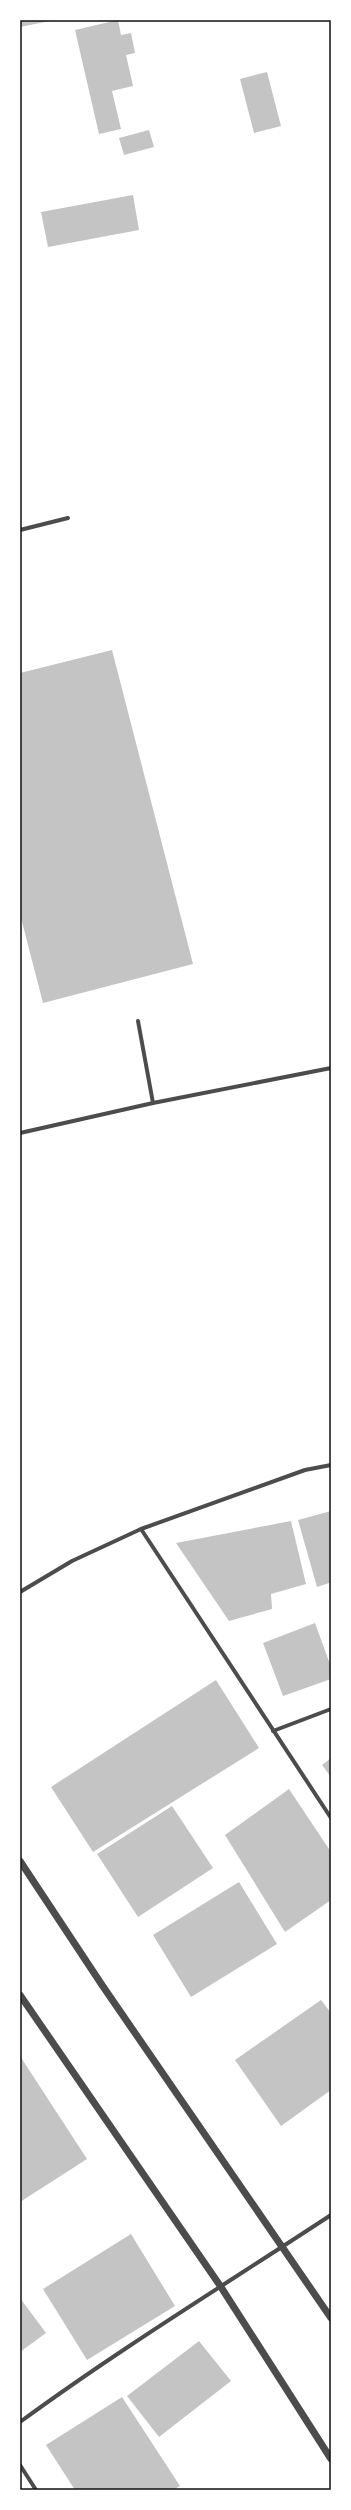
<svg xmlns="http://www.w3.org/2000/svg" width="351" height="2510" viewBox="0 0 351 2510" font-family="Poppins,sans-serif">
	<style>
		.building { fill: #c4c4c4 }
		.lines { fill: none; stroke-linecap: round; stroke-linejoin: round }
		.minor { stroke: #4c4c4c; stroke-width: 4 }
		.tertiary { stroke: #4c4c4c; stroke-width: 7 }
		.neatline { fill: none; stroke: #111; stroke-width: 1.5 }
	</style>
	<rect width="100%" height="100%" fill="#fff"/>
	<path class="building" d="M20,20H49L50,21L20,27Z
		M118,20L121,35L131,33L135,53L126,55L133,86L112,91L121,129L99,134L75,30Z
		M267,72L281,126L254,133L240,79Z
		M149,130L154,147L124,155L119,138Z
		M133,195L139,230L48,247L41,212Z
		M112,650L193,964L43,1003L20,914V673Z
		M331,1511V1588L329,1583L317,1587L298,1520Z
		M291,1521L306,1584L271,1594L272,1609L229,1621L176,1543Z
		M315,1623L331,1667V1679L283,1696L263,1643Z
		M216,1680L259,1748L93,1852L51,1787Z
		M331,1758V1777L322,1765Z
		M289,1789L331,1852V1900L285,1932L225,1835Z
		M172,1806L213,1868L138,1917L97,1854Z
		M239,1882L277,1944L191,1997L153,1935Z
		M321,2000L331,2013V2090L281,2126L235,2060Z
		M20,2056L87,2159L20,2202Z
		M131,2234L175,2306L87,2360L43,2289Z
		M20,2298L46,2333L20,2352Z
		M199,2341L231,2381L159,2437L127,2396Z
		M122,2397L180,2486L173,2490H75L46,2445Z"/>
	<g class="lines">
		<path class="minor" d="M20,530L68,518
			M138,1021L153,1103
			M20,1133L153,1103L331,1068
			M141,1529L331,1818
			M20,1592L72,1561L141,1529L305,1470L331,1465
			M273,1731L331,1709
			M20,2422C121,2348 226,2284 331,2215
			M20,2465L36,2490"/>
		<path class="tertiary" d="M20,1861L102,1985L331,2318
			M20,1995L221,2287L331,2459"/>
	</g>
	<rect width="351" height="2510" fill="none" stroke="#ffffff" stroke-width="42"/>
	<rect x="21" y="21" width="309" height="2468" class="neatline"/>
</svg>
